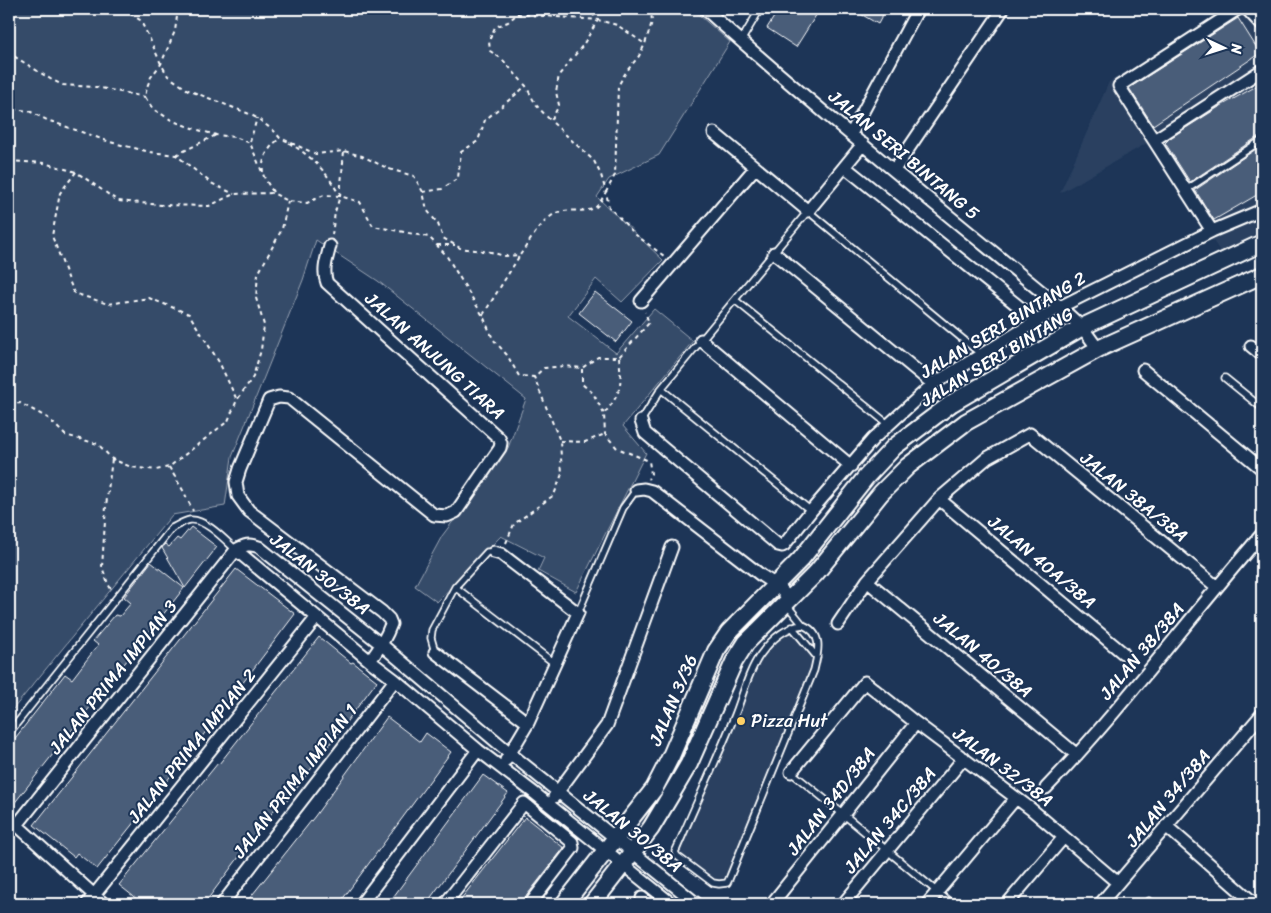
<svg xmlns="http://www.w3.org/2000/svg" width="1271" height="913" viewBox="0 0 1271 913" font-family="Sriracha,sans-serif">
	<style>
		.built { fill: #2a4161 }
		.green { fill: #364b69; stroke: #9aa5b4 }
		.building { fill: #4a5d79; stroke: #fff }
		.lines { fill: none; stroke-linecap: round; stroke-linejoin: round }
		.lane-casing { stroke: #fff; stroke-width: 9 }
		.street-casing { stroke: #fff; stroke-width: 15 }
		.secondary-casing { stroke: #fff; stroke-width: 20 }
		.path { stroke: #fff; stroke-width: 2; stroke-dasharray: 4 4; stroke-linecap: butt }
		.lane { stroke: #1d3557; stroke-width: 5.5 }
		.street { stroke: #1d3557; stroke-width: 11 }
		.secondary { stroke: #1d3557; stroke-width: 16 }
		.poi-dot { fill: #ffd166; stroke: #1d3557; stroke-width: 2 }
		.labels { text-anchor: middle; stroke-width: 4; stroke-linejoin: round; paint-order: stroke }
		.street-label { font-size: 18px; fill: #fff; stroke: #1d3557 }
		.poi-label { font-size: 18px; fill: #fff; stroke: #1d3557; text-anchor: start }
	</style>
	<rect width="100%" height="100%" fill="#1d3557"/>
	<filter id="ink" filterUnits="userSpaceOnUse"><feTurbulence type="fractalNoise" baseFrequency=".02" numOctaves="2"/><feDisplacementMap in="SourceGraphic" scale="10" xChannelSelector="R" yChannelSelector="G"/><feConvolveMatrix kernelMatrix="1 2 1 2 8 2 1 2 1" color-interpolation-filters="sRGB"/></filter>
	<g filter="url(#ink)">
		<path class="built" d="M1233,9H1262V230L1222,254L1147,143L1060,193L1109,82Z
			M797,628L816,651L812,668L726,879L720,881L714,880L680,855L678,851L757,666L762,657L778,639Z"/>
		<path class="green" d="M9,9H692L730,42L659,155L609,179L597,197L663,260L622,302L596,279L568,316L616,353L654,309L693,341L623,426L646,453L576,592L538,571L544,558L501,536L437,602L415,586L442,536L508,448L526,399L378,281L316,240L303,280L232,457L225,506L172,515L9,714Z"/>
		<path class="building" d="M779,9H820L796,47L767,28Z
			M852,9H886L878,24Z
			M1238,18L1260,53L1153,125L1129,88Z
			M1262,83V135L1259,136L1190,182L1165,143L1170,138L1219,107Z
			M1262,145V192L1214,220L1195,190Z
			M595,292L632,321L616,342L579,313Z
			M191,527L217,547L185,588L162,548L165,544L169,547L177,538L180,540Z
			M151,562L184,588L9,810V746L65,674L72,679L98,645L93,641L115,615L120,616L131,603L124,597Z
			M236,569L295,614L204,734L97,869L77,853L74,857L34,825Z
			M319,637L351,663L353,662L377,681L287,801L283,798L204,904H143L119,885L218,763L219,764Z
			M387,717L420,742L426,733L451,752L339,904H245L315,816Z
			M483,775L508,793L426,904H388Z
			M525,817L564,848L524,899L523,904H457Z"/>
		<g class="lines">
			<g class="lane-casing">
				<path id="lane" d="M741,41L760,9
					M1186,190L1262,140
					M735,300L889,425
					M1225,378L1262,408
					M661,389L811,511
					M641,421L661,389L808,211L982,355
					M455,587L554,663
					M787,605L803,625
					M578,613L623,508L636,490
					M803,625C824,634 818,652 814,670L729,879L727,883L719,884L713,883L677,856L675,852L677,848C696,804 717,759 735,715C743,695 748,672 760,655C770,641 785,627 803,625Z
					M792,627L817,657
					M435,652L431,638L432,630L455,587L487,552H494
					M9,733L172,528C178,525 184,521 190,520C205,518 226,541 236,550
					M791,772L843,814L952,904
					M1144,904L1149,901L1155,904"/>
			</g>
			<g class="street-casing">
				<path id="street" d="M705,9C820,112 941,209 1060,307L1082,327L1098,349
					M1247,9L1262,25
					M714,133L808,211L863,144
					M851,134L918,9
					M1154,140L1262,70
					M845,167L1037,321
					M894,170L1003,9
					M1212,231L1119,86L1238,9
					M330,246C327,258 322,271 327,283L499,438L501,443L500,448L456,512L447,516L434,515L289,398L279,397L269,400L240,469L236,482L238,496L249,511L382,612L389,619L391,624C386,638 379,649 370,661
					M774,253L933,384
					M641,301L755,168
					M701,340L851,466
					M1251,346L1262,355
					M1143,370L1262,469
					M641,421L645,433L778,545L782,546L784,545L811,511L873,439L933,384L1060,307L1212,231L1262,210
					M636,490L644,489L652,491L762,576L776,585L790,599
					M939,499L1123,653
					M236,550L370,661L395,680L478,750L533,792L672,904
					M494,552L501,554L578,613L528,723L506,760
					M867,581L1077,755
					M838,624L867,581L939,499L987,458L1030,434L1217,587
					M435,652L528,723
					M791,772L865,682L916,723L1031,809L1118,883
					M1046,788C1123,708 1189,618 1262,534
					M554,797L607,725L672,547
					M9,818L104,904
					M17,825L236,550C244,545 250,543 259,547L382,645L511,754L697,904
					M1166,826L1255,904
					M642,898L649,904
					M87,904L317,617
					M222,904L395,680
					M361,904L478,750
					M445,904L524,803L572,842L573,848L530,904
					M778,904L774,901L916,723
					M843,904L964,758
					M927,904L1016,798
					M1007,904L1064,837
					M1100,904L1262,714"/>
			</g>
			<g class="secondary-casing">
				<path id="secondary" d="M564,904L654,789L671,756L716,651L729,632L801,559L866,477L894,447L952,403L1082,327L1262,243
					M592,904L651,828L669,798L689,764L734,662L746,643L816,573L881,493L908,466L966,422L1098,349L1262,275"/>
			</g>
			<path class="path" d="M124,9L140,20L149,37L161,64L168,76L188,90L247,113L257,118L274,131L280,138L316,154L344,151L362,156L389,169L414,176L423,192L427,210L438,224L443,238L460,248L491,252L504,256L520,255C530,241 541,221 556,213C570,207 588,215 597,206C601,202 603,196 606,192L601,175L594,161L551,121L559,105L556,92L559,75L583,45L598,20L588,9
				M178,9L175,31L161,64L151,77L147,87L145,97L153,109L173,121L195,129L216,135L235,137L250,143L265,179L273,192
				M518,9L517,14L508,22L495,27L489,41L490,51L502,59L526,86L536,105L551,121
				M649,9L651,11L652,22L645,44L639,56L626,72L618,86L615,175L606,192L609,207L636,235L664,256
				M517,14L598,20L617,25L645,44
				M9,42L12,55L52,80L63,85L96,87L145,97
				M9,55H12L13,109L9,144
				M13,109L29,111L47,120L110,142L150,152L176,155L211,183L234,194
				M250,142L257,118
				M289,143C314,158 326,171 340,196
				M176,155L216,135
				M9,161L44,163L76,172L118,201L162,205L209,206L234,194L273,193L288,201L307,203L324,195L340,196L360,202L373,226L429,237L446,255L483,316L493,339L507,355L519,376L534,377L544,368L566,366L582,368L598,357H619L649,323L645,312
				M76,172L60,193L52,236L74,293L108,304L149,298L189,314L219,362L237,400
				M263,172C261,158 270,146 280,138
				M423,192L442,189L458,178L461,152L478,141L485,120L526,86
				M332,235L335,212L340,196L344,151
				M437,245H455
				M483,315L520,255
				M619,357C622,385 622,392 604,414L605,434L617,448L649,461L651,474L648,479
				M582,369V384L593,393L604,414
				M9,404L20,403L48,418L65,435L98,444L112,459L131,467L156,470L169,467L228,421L237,400L253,377L261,350L264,325L256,298L258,274L282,229L288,201
				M560,441L585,442L605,434
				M169,467L184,492L193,511
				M506,543L514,524L554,495L562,474L560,441L534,377
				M111,589L108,584L102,567L106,506L112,459"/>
			<use href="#lane" class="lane"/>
			<use href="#street" class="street"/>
			<use href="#secondary" class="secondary"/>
		</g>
	</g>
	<circle class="poi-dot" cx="741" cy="721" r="5"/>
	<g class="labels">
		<g class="street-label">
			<text transform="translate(904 155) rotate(40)" y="6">JALAN SERI BINTANG 5</text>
			<text transform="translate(1003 325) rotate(-31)" y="6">JALAN SERI BINTANG 2</text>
			<text transform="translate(435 356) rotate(42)" y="6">JALAN ANJUNG TIARA</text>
			<text transform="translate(997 357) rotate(-31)" y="6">JALAN SERI BINTANG</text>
			<text transform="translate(1134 497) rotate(39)" y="6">JALAN 38A/38A</text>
			<text transform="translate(1042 562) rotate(40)" y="6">JALAN 40A/38A</text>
			<text transform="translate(320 574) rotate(38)" y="6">JALAN 30/38A</text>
			<text transform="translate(1142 651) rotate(-50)" y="6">JALAN 38/38A</text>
			<text transform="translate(983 655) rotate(40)" y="6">JALAN 40/38A</text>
			<text transform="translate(113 677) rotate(-51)" y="6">JALAN PRIMA IMPIAN 3</text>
			<text transform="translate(673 700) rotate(-67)" y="6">JALAN 3/36</text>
			<text transform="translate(192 746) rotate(-51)" y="6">JALAN PRIMA IMPIAN 2</text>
			<text transform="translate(1003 767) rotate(37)" y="6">JALAN 32/38A</text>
			<text transform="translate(295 781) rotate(-52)" y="6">JALAN PRIMA IMPIAN 1</text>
			<text transform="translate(1168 798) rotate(-50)" y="6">JALAN 34/38A</text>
			<text transform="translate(831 801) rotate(-52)" y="6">JALAN 34D/38A</text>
			<text transform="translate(890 820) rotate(-50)" y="6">JALAN 34C/38A</text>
			<text transform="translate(633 831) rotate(39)" y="6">JALAN 30/38A</text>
		</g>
		<g class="poi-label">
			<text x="751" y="727">Pizza Hut</text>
		</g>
	</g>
	<rect width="1271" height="913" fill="none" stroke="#1d3557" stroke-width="30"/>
	<rect x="15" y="15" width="1241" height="883" fill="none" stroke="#fff" stroke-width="2" filter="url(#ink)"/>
	<g transform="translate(1224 48) rotate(94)" stroke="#1d3557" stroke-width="4" paint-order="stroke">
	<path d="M0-4L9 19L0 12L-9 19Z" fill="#ffffff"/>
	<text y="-8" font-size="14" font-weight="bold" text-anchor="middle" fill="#ffffff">N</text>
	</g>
</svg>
